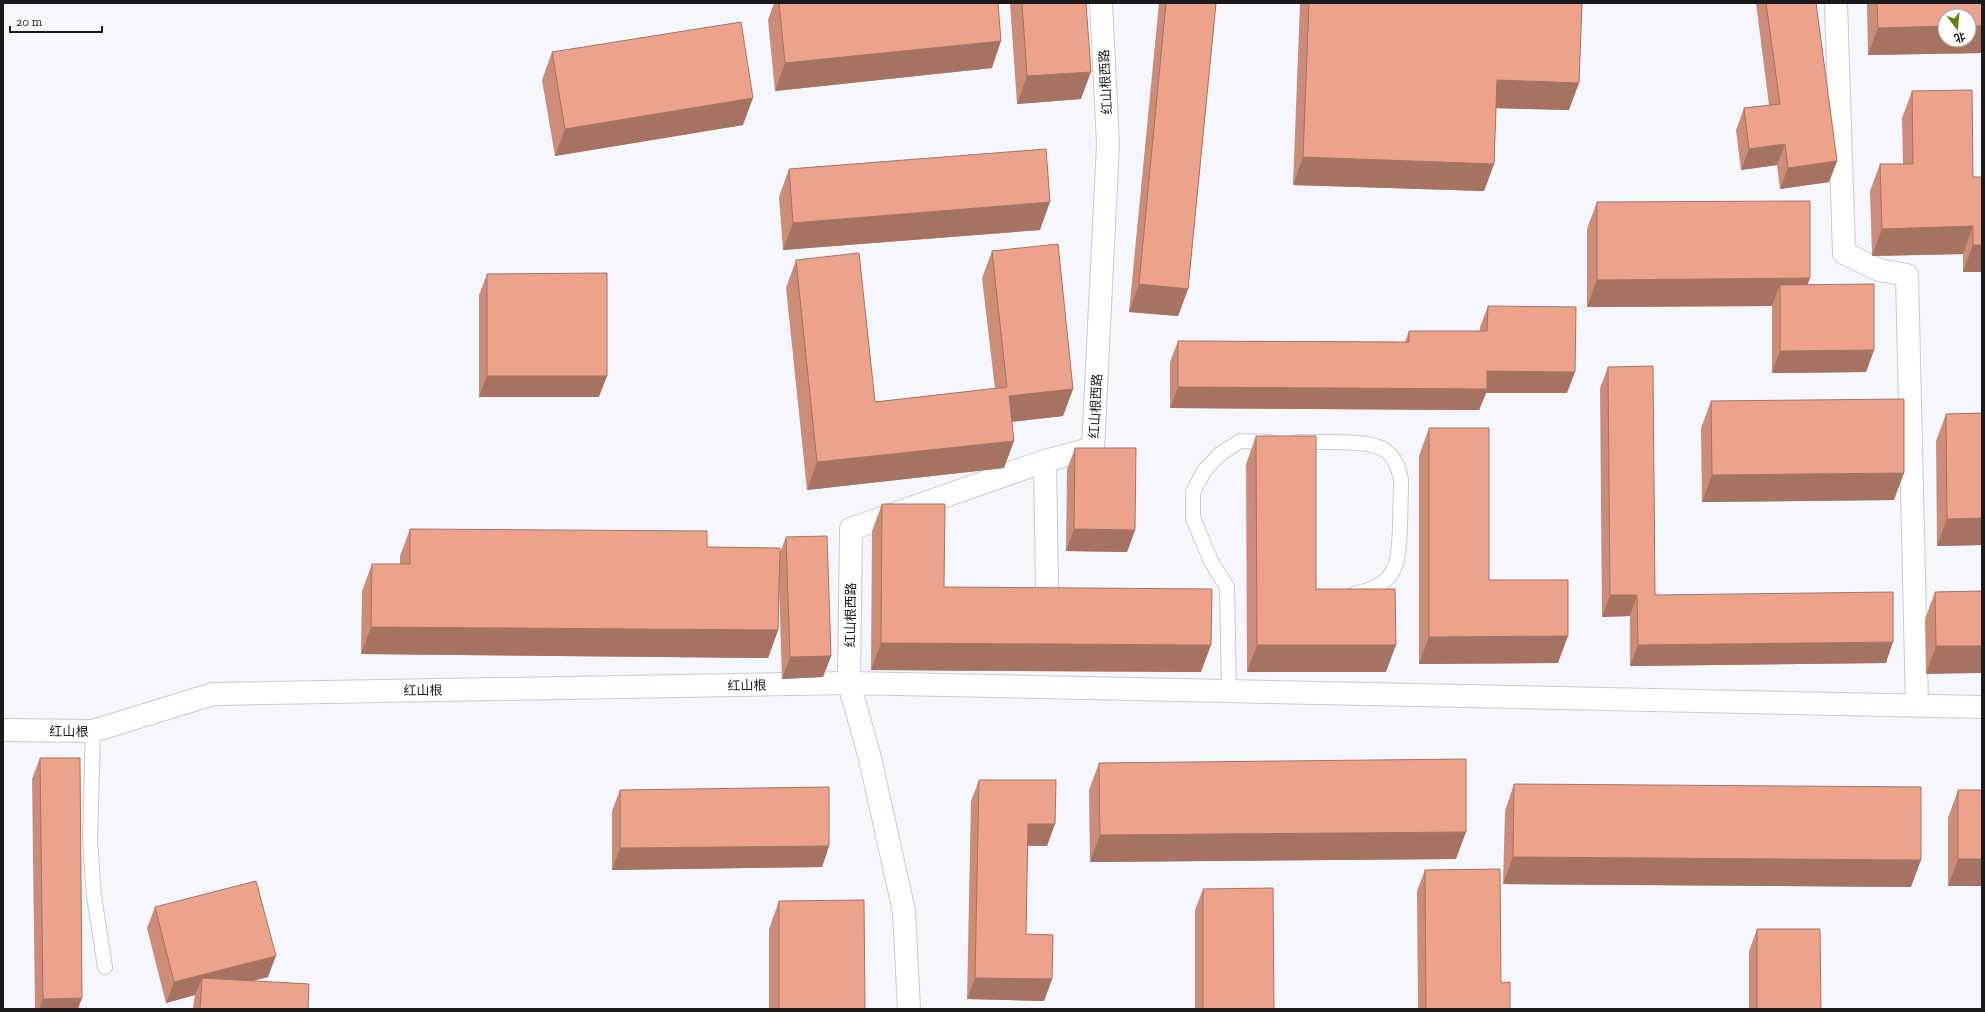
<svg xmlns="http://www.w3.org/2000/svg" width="1985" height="1012" viewBox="0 0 1985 1012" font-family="'Zilla Slab','Noto Sans SC',serif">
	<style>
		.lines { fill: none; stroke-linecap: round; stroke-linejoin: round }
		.lane-casing { stroke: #c9cad3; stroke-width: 16 }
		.street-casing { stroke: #c9cad3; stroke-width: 24 }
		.lane { stroke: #fff; stroke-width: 14 }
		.street { stroke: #fff; stroke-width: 22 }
		.wall { fill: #cc8c78 }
		.shaded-wall { fill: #a67261 }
		.building { fill: #eda38b; stroke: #a67261 }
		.labels { text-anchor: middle; stroke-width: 3.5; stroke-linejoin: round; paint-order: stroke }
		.street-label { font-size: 13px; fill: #1a1a1d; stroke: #fff }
	</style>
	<rect width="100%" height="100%" fill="#f6f7fe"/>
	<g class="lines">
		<g class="lane-casing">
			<path id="lane" d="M1297,442C1318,443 1367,439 1383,449C1395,456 1399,468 1401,480C1401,496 1400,513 1400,529C1398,567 1396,585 1354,594
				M1229,691L1227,587L1211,561L1193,518V492L1204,471L1220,454L1240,441L1272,442
				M93,731L90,842L94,896L105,967"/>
		</g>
		<g class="street-casing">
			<path id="street" d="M1836,3L1844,253L1879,270L1907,275L1917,706
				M1045,461L1047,588
				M3,730L93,731L213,694L849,683L1982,707
				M909,1009L904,911L870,758L849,683L851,529L1045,461L1093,448L1108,144L1101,3"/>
		</g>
		<use href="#lane" class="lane"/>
		<use href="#street" class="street"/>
	</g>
	<path class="wall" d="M774,3H779L992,68L775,91L768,20Z
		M1010,3H1086L1081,99L1017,104Z
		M1159,3H1216L1188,289L1178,316L1129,312Z
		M1300,3H1582L1569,110L1496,108L1494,164L1484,191L1293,185Z
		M1756,3H1816L1837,161L1829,182L1780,189L1777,165L1741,170L1736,130L1744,108L1769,105Z
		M1867,3H1982V53L1868,55Z
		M552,52L743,125L555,156L542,80Z
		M1912,91L1973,177H1982V272H1963V254L1872,256L1870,191L1880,164H1903L1902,118Z
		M789,169L1040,230L783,250L779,197Z
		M1597,202L1808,284L1874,350L1866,372L1772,373V306L1587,307V229Z
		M992,251L1073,389L1063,416L1012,422L1004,468L807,490L786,288L796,260L875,402L995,389L982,278Z
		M487,274L599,397H479V295Z
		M1488,306L1567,393H1486L1479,410L1170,408V362L1178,341L1405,342L1409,331H1480V327Z
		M1608,367L1655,595L1886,663L1630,666V616L1602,617L1600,388Z
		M1711,401L1894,500L1702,502L1701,428Z
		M1982,413V545L1937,546L1936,441L1946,414Z
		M1429,428L1489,580L1558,663L1419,664V456Z
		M1256,436L1316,589L1386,672H1247L1246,464Z
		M1075,448L1135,530L1127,552L1066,551L1067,469Z
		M882,504L944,587L1201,672L871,670L872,531Z
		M410,529L707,547L779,555L786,537L831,656L823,677L782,679L779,586L778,630L768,658L361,654L362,591L372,564H400V556Z
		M1982,591L1926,674L1925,619L1935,592Z
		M40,758L78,1009H35L32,779Z
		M1099,763L1456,859L1090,862L1089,790Z
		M979,780L1047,846H1027L1026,934L1052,979L1044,1001L967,999L971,801Z
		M1514,784L1911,887L1503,884L1505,811Z
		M620,790L829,846L822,867L612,870V811Z
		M1958,790L1982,886H1948V818Z
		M1425,870L1501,983L1510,1009H1418L1417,891Z
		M1203,889L1274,1009H1195V910Z
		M779,901L865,1009H769V929Z
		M155,907L268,977L252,981L308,1009H193L194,1000L195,995L166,1003L147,928Z
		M1757,929L1821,1009H1749V951Z"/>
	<path class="shaded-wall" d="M1945,26V40H1969V26H1982V53L1868,55L1878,28Z
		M1001,41L992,68L775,91L785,63Z
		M1091,72L1081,99L1017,104L1027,76Z
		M1497,80L1579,83L1569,110L1487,108Z
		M753,98L743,125L555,156L565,129Z
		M1785,144L1777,165L1741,170L1749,149Z
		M1303,157L1494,164L1484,191L1293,185Z
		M1837,161L1829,182L1780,189L1788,168Z
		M1050,202L1040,230L783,250L793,223Z
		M1973,226L1963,254L1872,256L1882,229Z
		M1973,245H1982V272H1963Z
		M1810,278L1800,306L1780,285L1772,306L1587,307L1597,280Z
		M1139,284L1188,289L1178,316L1129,312Z
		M1874,350L1866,372L1772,373L1780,351Z
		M1487,371L1575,372L1567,393H1486L1479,410L1170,408L1178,387Z
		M487,376H607L599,397H479Z
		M1073,389L1063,416L999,423L1009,396Z
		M1014,441L1004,468L807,490L817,462Z
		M1904,473L1894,500L1702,502L1712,475Z
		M1982,518V545L1937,546L1947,519Z
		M1074,529L1135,530L1127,552L1066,551Z
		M1610,595H1637L1630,616L1602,617Z
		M371,627L778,630L768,658L361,654Z
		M1568,636L1558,663L1419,664L1429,637Z
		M1893,642L1886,663L1630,666L1638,645Z
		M881,643L1211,645L1201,672L871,670Z
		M1257,645H1396L1386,672H1247Z
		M1936,646H1982V673L1926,674Z
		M831,656L823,677L782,679L790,657Z
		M1028,824H1055L1047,846L1020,845Z
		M1466,832L1456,859L1090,862L1100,835Z
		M829,846L822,867L612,870L620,848Z
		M1513,857L1921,860L1911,887L1503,884Z
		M1958,859H1982V886H1948Z
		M276,956L268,977L201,994L202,978L195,995L166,1003L174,982Z
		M975,978L1052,979L1044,1001L967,999Z
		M82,998L78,1009H39L43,999Z"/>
	<path class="building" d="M779,3H998L1001,41L785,63Z
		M1022,3H1086L1091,72L1027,76Z
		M1166,3H1216L1188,289L1139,284Z
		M1309,3H1582L1579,83L1497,80L1494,164L1303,157Z
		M1766,3H1816L1837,161L1788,168L1785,144L1749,149L1744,108L1780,104Z
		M1877,3H1982V26H1969V16H1945V26L1878,28Z
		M741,22L753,98L565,129L552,52Z
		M1972,90L1973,177H1982V245H1973V226L1882,229L1880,164H1913L1912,91Z
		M1046,149L1050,202L793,223L789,169Z
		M1810,201V278L1597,280V202Z
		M1058,244L1073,389L1009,396L1014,441L817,462L796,260L859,253L875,402L1007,387L992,251Z
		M607,273V376H487V274Z
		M1874,284V350L1780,351V285Z
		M1488,306L1576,307L1575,372L1487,371V389L1178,387V341L1409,342V331H1487Z
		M1653,366L1655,595L1893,592V642L1638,645L1637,595H1610L1608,367Z
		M1904,399V473L1712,475L1711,401Z
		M1982,413V518L1947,519L1946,414Z
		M1429,428H1489V580H1568V636L1429,637Z
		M1256,436H1316V589H1395L1396,645H1257Z
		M1075,448H1136L1135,530L1074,529Z
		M882,504H945L944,587L1212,589L1211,645L881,643Z
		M410,529L707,531V547L780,548L778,630L371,627L372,564H410Z
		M827,536L831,656L790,657L786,537Z
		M1982,591V646H1936L1935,592Z
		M40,758H80L82,998L43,999Z
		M1466,759V832L1100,835L1099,763Z
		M979,780H1056L1055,824H1028L1026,934L1053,935L1052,979L975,978Z
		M1514,784L1921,787V860L1513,857Z
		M829,787V846L620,848V790Z
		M1958,790H1982V859H1958Z
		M1500,869L1501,983L1510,982V1009H1426L1425,870Z
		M256,881L276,956L174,982L155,907Z
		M1273,888L1274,1009H1203V889Z
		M864,900L865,1009H779V901Z
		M1757,929H1820L1821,1009H1757Z
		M202,978L309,984L308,1009H200Z"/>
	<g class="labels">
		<g class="street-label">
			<text transform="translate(1105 82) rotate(-93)" y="5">红山根西路</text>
			<text transform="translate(1095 406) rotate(-87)" y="5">红山根西路</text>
			<text transform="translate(850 615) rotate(-89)" y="5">红山根西路</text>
			<text transform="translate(747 685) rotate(-1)" y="5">红山根</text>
			<text transform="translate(423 690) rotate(-1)" y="5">红山根</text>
			<text x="69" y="736">红山根</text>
		</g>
	</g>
	<rect width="1985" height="1012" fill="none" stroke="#1a1a1d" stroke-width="8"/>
	<g transform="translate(1957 28) rotate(164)"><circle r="19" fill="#ffffff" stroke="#a3a3a5"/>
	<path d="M0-3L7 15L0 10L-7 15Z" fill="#628811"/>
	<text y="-6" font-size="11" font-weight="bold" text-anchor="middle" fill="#1a1a1d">北</text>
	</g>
	<path d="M10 26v6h92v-6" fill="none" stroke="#1a1a1d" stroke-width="2"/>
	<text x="16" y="26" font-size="12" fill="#1a1a1d" stroke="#ffffff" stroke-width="3" paint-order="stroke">20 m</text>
</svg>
